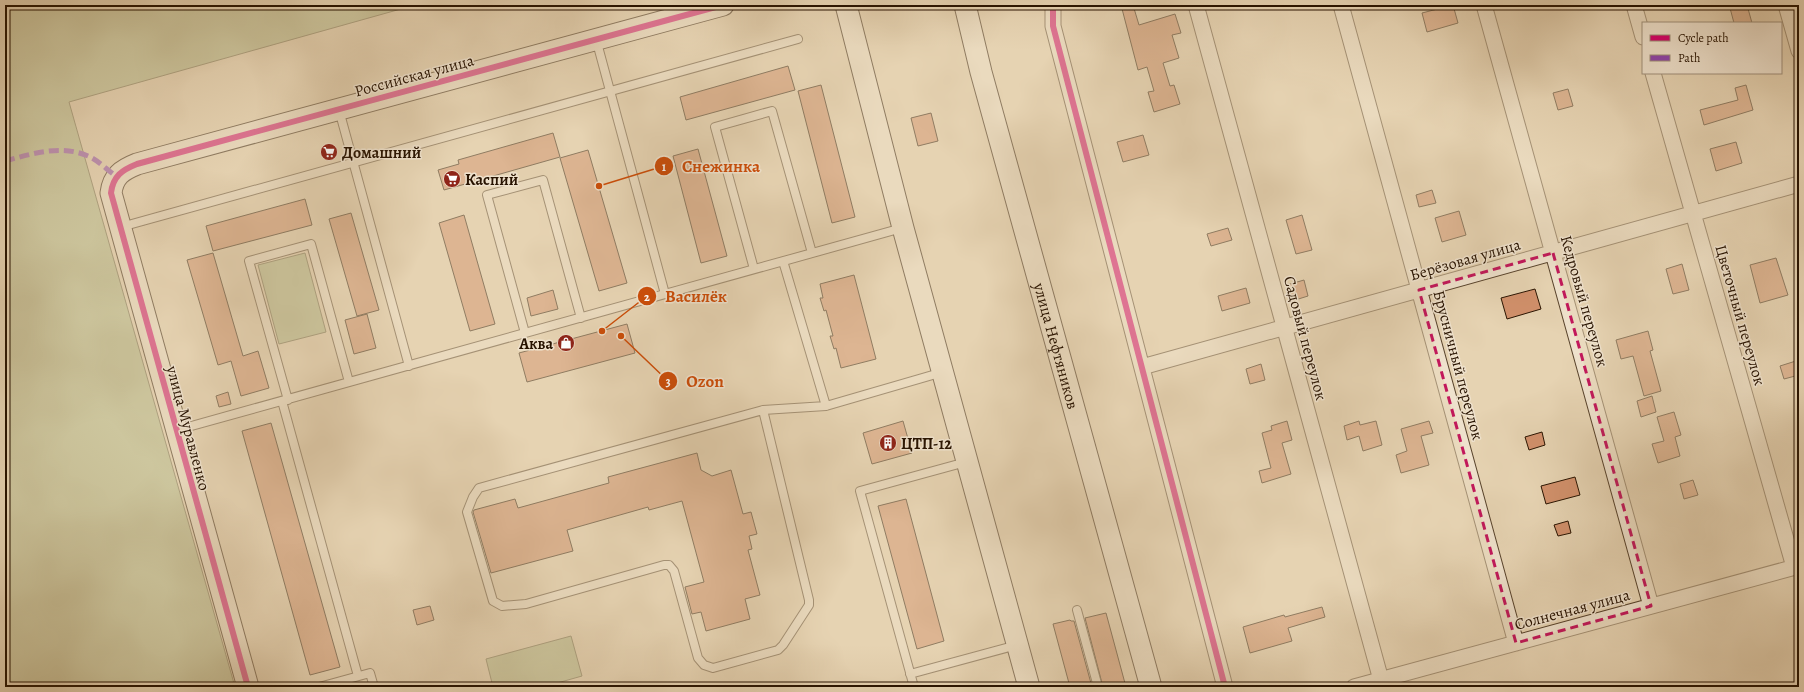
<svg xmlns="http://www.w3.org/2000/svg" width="1804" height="692" viewBox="0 0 1804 692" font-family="Alegreya,serif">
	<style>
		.green { fill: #b3bc8d; stroke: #6e6846 }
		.building { fill: #d2916c; stroke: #281300 }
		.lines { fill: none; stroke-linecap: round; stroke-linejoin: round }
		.lane-casing { stroke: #58432c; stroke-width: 10 }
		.street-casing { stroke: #58432c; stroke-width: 17 }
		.secondary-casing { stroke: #281300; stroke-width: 23 }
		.lane { stroke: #efe2cd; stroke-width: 8 }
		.street { stroke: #efe2cd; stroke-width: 15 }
		.secondary { stroke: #efe2cd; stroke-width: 21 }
		.quiet { stroke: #8e44ad; stroke-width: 5; stroke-dasharray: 10 5; stroke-linecap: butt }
		.cycleway-casing { stroke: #efe2cd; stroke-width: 8 }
		.cycleway { stroke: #d6006c; stroke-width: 6 }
		.marked { fill: none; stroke: #c2185b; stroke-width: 3; stroke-dasharray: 8 5; stroke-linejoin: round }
		.labels { text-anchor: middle; stroke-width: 3; stroke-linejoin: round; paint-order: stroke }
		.street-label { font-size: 16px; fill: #281300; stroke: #efe2cd }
		.poi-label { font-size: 16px; font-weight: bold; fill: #281300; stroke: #efe2cd; text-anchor: start }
		.leader { fill: none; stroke: #cb4e0a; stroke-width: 1.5 }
		.callout-dot { fill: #cb4e0a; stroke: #efe2cd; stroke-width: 1.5 }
		.mark-label { font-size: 12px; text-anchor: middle; font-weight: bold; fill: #fff }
		.callout-label { font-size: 17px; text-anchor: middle; font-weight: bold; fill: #cb4e0a; stroke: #efe2cd; stroke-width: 3; stroke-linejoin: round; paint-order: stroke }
	</style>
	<rect width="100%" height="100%" fill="#e6d3b2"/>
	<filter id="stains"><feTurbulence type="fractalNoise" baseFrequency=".005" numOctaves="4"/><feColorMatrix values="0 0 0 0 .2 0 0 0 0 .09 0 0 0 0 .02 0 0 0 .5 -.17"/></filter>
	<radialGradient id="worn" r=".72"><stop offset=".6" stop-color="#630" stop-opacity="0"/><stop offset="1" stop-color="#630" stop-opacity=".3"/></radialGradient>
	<path class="green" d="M5,5H415L69,102L235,687H5Z
		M305,253L326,332L279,344L258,265Z
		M571,636L582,676L543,687H493L486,659Z"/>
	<path class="building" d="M1121,5H1133L1139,25L1175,14L1181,33L1172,35L1179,58L1163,63L1170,86L1174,85L1180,104L1154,112L1148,92L1154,91L1147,67L1138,70Z
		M1453,5L1458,23L1427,32L1422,13Z
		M1741,5H1747L1752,23H1734L1730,8Z
		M788,66L795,90L686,120L680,97Z
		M821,85L855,217L832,223L798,91Z
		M1746,85L1753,110L1704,125L1700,110L1738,100L1735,88Z
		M1568,89L1573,106L1558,110L1553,93Z
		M931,113L938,141L918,146L911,118Z
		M553,133L560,157L444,190L438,170L459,164L458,160Z
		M1143,135L1149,155L1123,162L1117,142Z
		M1736,142L1742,163L1716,171L1710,149Z
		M698,149L727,256L701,263L673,156Z
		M588,150L627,283L599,291L560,158Z
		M1432,190L1436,203L1419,207L1416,195Z
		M305,199L312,225L213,251L206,226Z
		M1459,211L1466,235L1442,242L1435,218Z
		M351,213L379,310L357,316L329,219Z
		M464,215L495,324L470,331L439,223Z
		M1302,215L1312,250L1296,254L1286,220Z
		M1228,228L1232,240L1211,246L1207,234Z
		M213,253L243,356L258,351L269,388L241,396L231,361L218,365L187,260Z
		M1776,258L1788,295L1760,303L1750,265Z
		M1682,264L1689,290L1673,294L1666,269Z
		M854,275L876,359L841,368L836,348L834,349L830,336H833L826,310L824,311L820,298H823L820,284Z
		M1304,280L1308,296L1292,301L1287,285Z
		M1246,288L1250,303L1222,311L1218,296Z
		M1535,289L1541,309L1507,319L1501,298Z
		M553,290L558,309L531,316L527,298Z
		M367,314L376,348L354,354L345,320Z
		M627,324L635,353L527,382L519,353Z
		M1648,331L1653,350L1650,351L1661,391L1644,396L1633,356L1621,359L1616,340Z
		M1799,360V375L1784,379L1780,366Z
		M1261,364L1265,380L1250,384L1246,369Z
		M228,392L231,404L219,407L216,396Z
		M1652,396L1656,412L1641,417L1637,401Z
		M1674,412L1681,435L1675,437L1680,456L1658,463L1652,444L1664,441L1657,417Z
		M903,421L912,453L872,464L863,433Z
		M1287,421L1292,440L1282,443L1291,474L1262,483L1259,471L1271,468L1262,433L1272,430L1271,426Z
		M1359,421L1360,425L1376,421L1382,445L1363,451L1359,436L1347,440L1344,426Z
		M1429,421L1433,433L1421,436L1429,465L1401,473L1396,455L1407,451L1401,429Z
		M271,423L340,667L310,675L242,431Z
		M1542,432L1545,445L1529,450L1525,437Z
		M697,453L701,470L712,476L731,470L743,514L751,512L757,534L749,536L752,549L748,550L760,595L745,599L750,619L706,631L701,612L692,614L685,587L704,582L682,501L649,510L648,507L567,530L573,551L491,573L473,512L474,510L515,499L518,508L609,483L608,477Z
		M1575,477L1580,495L1546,504L1541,486Z
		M1693,480L1698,495L1684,499L1680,484Z
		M906,499L944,641L917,649L878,506Z
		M1568,521L1571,533L1558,536L1554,525Z
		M430,606L434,620L417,625L413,610Z
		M1322,607L1325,617L1288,628L1292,641L1250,653L1243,627L1284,615L1285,617Z
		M1106,613L1126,687H1103L1085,618Z
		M1070,620L1071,621H1074L1092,687H1070L1053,624Z"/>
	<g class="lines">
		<g class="lane-casing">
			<path id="lane" d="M596,39L665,294
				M339,110L409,366
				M121,227L798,39
				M783,261L826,406L943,372
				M754,269L715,127L772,111L812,253
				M525,333L487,195L543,180L581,318
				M288,400L249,261L311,244L349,382
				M282,401L358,676
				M763,410L809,600V605L783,645L778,650L713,668L704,665L698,658L674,571L669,565H664L526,604L502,606L493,601L467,512L473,497L479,488L763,410L826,406
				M177,430L902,228
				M1077,610L1098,687
				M910,674L1017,645
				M319,687L370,673L374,687
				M914,687L860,491L966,462"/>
		</g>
		<g class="street-casing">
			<path id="street" d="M1053,5V26L1225,687
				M1196,5L1381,680
				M1341,5L1516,643
				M1484,5L1651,606
				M1634,5L1643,37
				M1786,5L1799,51
				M1653,73L1794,567
				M1142,367L1799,184
				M1354,687L1799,566"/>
		</g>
		<g class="secondary-casing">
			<g id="secondary">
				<path d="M846,5L903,228L1029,687"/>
				<path id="s1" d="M965,5L981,72L1151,687"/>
				<path d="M248,687L111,193C113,176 122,170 137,164L723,5"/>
			</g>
		</g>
		<use href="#lane" class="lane"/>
		<use href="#street" class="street"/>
		<use href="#secondary" class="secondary"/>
		<path class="quiet" d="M5,161C32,154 60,144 88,156C98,160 107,170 116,176"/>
		<g class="cycleway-casing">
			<path id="cycleway" d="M1053,5V26L1225,687
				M248,687L111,193C113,176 122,170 137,164L723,5"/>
		</g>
		<use href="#cycleway" class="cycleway"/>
	</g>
	<path d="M0 0H1804V692H0ZM1553,253L1651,606L1516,643L1419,290Z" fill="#e6d3b2" fill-opacity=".55" fill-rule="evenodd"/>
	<path class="marked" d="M1553,253L1651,606L1516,643L1419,290Z"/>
	<defs>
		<g id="supermarket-disc" transform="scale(0.9)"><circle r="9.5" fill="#8f2418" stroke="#efe2cd"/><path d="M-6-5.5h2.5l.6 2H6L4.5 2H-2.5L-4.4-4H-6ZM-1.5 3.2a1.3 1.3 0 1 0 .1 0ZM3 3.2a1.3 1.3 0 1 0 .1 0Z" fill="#fff"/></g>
		<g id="shop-disc" transform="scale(0.9)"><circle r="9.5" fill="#8f2418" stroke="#efe2cd"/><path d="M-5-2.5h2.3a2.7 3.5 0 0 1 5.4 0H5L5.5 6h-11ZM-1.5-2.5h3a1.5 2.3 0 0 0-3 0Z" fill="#fff"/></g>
		<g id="building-disc" transform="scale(0.9)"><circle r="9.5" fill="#8f2418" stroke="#efe2cd"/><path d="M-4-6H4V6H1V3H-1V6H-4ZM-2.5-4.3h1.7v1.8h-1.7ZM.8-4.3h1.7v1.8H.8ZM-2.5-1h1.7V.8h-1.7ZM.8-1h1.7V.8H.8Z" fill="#fff"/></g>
	</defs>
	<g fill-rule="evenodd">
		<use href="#supermarket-disc" x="329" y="152"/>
		<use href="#supermarket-disc" x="452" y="179"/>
		<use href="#shop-disc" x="566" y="343"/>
		<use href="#building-disc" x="888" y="443"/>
	</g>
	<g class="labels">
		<g class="street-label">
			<text transform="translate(414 75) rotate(-15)" y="6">Российская улица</text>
			<text transform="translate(1465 259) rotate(-16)" y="6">Берёзовая улица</text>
			<text transform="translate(1585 301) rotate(74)" y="6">Кедровый переулок</text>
			<text transform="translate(1741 315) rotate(74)" y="6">Цветочный переулок</text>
			<text transform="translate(1306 338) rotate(75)" y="6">Садовый переулок</text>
			<text dy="6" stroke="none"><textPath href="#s1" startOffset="353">улица Нефтяников</textPath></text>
			<text transform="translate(1459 365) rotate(75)" y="6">Брусничный переулок</text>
			<text transform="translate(189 428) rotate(75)" y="6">улица Муравленко</text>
			<text transform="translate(1572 609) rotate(-15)" y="6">Солнечная улица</text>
		</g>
		<g class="poi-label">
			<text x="342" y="158">Домашний</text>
			<text x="465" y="185">Каспий</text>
			<text x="553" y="349" text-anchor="end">Аква</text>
			<text x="901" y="449">ЦТП-12</text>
		</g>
	</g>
	<path class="leader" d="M599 186L664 166M602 331L647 296M621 336L668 381"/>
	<g class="callout-dot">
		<circle cx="599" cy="186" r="4"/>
		<circle cx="602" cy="331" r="4"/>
		<circle cx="621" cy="336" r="4"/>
		<circle cx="664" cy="166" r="10"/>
		<circle cx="647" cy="296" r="10"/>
		<circle cx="668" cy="381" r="10"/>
	</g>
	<g class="mark-label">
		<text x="664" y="171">1</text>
		<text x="647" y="301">2</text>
		<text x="668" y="386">3</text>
	</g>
	<g class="callout-label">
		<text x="721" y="172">Снежинка</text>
		<text x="696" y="302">Василёк</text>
		<text x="705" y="387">Ozon</text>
	</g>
	<rect width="1804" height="692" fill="none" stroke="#e6d3b2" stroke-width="20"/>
	<rect x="6" y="6" width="1792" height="680" fill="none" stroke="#281300" stroke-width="2"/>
	<rect x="10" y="10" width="1784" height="672" fill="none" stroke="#281300"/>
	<rect x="1642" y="22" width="140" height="52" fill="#efe2cd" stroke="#9f8f7b"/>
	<rect x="1650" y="35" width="20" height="6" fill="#d6006c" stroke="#9f8f7b"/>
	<text x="1678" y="42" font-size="12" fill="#281300">Cycle path</text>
	<rect x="1650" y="55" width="20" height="6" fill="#8e44ad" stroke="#9f8f7b"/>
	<text x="1678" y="62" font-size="12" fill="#281300">Path</text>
	<rect width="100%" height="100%" filter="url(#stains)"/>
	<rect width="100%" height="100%" fill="url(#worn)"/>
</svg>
